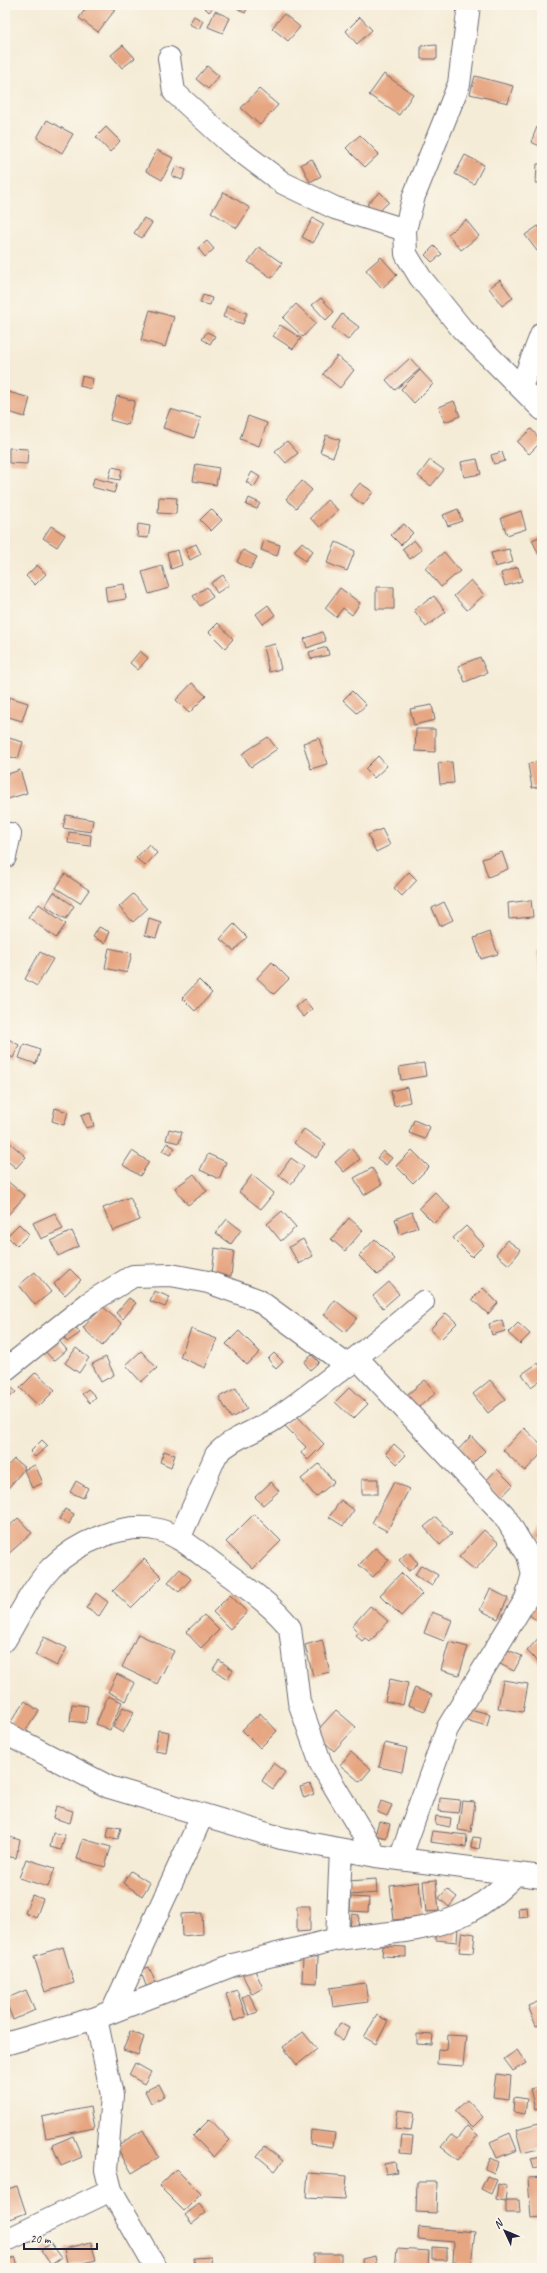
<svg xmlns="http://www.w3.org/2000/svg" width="547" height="2273" viewBox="0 0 547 2273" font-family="Caveat,sans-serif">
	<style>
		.building { fill: #e6a682 }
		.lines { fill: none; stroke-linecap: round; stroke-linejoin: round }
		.minor-casing { stroke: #6c6972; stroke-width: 24 }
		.minor { stroke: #fff; stroke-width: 22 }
	</style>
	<rect width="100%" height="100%" fill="#fbf7ec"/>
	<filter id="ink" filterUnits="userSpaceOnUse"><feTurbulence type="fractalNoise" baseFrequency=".025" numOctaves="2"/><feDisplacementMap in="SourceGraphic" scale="8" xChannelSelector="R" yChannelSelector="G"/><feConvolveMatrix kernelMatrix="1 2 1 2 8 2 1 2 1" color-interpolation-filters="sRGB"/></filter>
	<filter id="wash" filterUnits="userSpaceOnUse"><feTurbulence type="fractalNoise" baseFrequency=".012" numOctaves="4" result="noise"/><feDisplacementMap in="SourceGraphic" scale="16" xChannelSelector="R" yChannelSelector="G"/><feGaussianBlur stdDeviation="0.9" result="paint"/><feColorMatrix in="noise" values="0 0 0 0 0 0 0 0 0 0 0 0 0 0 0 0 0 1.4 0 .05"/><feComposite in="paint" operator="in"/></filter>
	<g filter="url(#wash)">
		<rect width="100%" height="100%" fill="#f5ecd7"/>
		<g id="blocks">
			<path class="building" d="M88,5H107L115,10L98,32L79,18Z
				M202,5H216L209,12Z
				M232,5H249L245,13Z
				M215,11L230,18L223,33L208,27Z
				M284,14L300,27L288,41L272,28Z
				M194,16L203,21L199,29L189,24Z
				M360,17L372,30L357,44L346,31Z
				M123,45L135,58L122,68L111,55Z
				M437,45V59H421V46Z
				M207,66L219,76L208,89L196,79Z
				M384,74L413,94L399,115L369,95Z
				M475,76L513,86L508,103L470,94Z
				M259,89L278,105L260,125L241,108Z
				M47,120L73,134L62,153L37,138Z
				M106,127L120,141L110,152L96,137Z
				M537,127L542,129V147L531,142Z
				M360,135L379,154L365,167L346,148Z
				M157,150L173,158L162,180L146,171Z
				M465,155L484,165L474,184L455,174Z
				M312,159L321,176L310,182L301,164Z
				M537,164H542V183H536Z
				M176,166L186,170L182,180L172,176Z
				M224,192L250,208L237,228L211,212Z
				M380,192L389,202L376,214L367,204Z
				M144,218L152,223L142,238L134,233Z
				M313,218L324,224L313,243L302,237Z
				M466,220L479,236L461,250L448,234Z
				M538,226L542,231V248L537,251L525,235Z
				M207,241L214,249L205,257L198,248Z
				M434,246L442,254L432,262L425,255Z
				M259,247L282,263L272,278L248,262Z
				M381,257L397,275L382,288L366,270Z
				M500,280L513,298L502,306L489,288Z
				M203,295L212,298L210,305L200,303Z
				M321,298L334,312L326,320L312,305Z
				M296,304L316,323L303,337L283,318Z
				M227,306L247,313L243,324L223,317Z
				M150,310L174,317L165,347L141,340Z
				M342,314L359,327L348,340L332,328Z
				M280,325L301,338L293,349L273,336Z
				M207,332L215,336L210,344L202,339Z
				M337,356L354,370L340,388L323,374Z
				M410,358L420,369L395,390L386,380Z
				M420,370L433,384L414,403L401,389Z
				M82,376L93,379L91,389L80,386Z
				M5,391L30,398L25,417L5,411Z
				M117,396L135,401L128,425L110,420Z
				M454,401L460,416L445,422L439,407Z
				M170,409L201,418L194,438L163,428Z
				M248,416L267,423L259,446L240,439Z
				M531,429L542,441L529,454L517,442Z
				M326,435L340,440L333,457L320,452Z
				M287,441L298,453L286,463L275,451Z
				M9,448L28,449L27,464L9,463Z
				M502,452L505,461L494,464L491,455Z
				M477,459L481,474L464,477L461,462Z
				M430,460L444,470L431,486L418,476Z
				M196,464L219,468L216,485L193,481Z
				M112,467L122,469L120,480L109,478Z
				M252,472L260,477L254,487L246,482Z
				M94,478L117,484L114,493L92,487Z
				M302,481L312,490L296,508L286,499Z
				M360,483L373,492L363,505L350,495Z
				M159,497L177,498L176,514L158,513Z
				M249,498L260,503L257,509L246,505Z
				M327,500L338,510L320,527L310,518Z
				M211,509L222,520L211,531L200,520Z
				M458,509L462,521L448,526L443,515Z
				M521,511L526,529L507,535L501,518Z
				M138,524L150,526L148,538L137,537Z
				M404,524L413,533L401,545L391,535Z
				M51,526L65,535L57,547L43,538Z
				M542,536V554L539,555L532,540Z
				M264,540L280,545L277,556L261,550Z
				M414,540L422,550L410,559L402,549Z
				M302,542L313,551L305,561L294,551Z
				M336,542L355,551L347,571L327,563Z
				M196,544L201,554L190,560L185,549Z
				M509,549L513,562L495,567L491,553Z
				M178,550L182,565L171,569L167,553Z
				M243,550L257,557L250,569L237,562Z
				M444,552L460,571L441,587L425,568Z
				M37,565L46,574L35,585L26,576Z
				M162,566L169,588L149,594L142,572Z
				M518,567L522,581L505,586L501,573Z
				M223,575L229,585L217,593L211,583Z
				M471,580L484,595L467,610L454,596Z
				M124,584L126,599L107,602L105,587Z
				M207,587L213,597L200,606L193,596Z
				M376,587H394V609H376Z
				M340,588L360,603L352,615L343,608L336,617L325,608Z
				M434,596L446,612L426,627L414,610Z
				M268,605L275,615L263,624L256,614Z
				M218,623L233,639L225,648L209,632Z
				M322,632L326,641L307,648L304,639Z
				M275,644L281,669L269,672L263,647Z
				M327,647L329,655L311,659L309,652Z
				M140,651L148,658L138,670L130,663Z
				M480,657L487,673L465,682L458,666Z
				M192,683L206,696L189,713L176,700Z
				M352,691L366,705L357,713L343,700Z
				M9,697L28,703L22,721L5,716Z
				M432,705L435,720L414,725L410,709Z
				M416,729H435V752L415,751Z
				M5,737L23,742L18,759L5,755Z
				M268,737L277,749L251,767L242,754Z
				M319,738L327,764L311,769L303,743Z
				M378,756L387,766L374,778L365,769Z
				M540,761L542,786L532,788L528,764Z
				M452,762L454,783L440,784L438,763Z
				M20,770L27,793L5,800V775Z
				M66,815L93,820L91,832L63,828Z
				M382,829L390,845L376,852L368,835Z
				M69,832L91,835L90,846L68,843Z
				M149,844L157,853L145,866L136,858Z
				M502,852L508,869L488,877L482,859Z
				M409,872L417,880L402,896L394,888Z
				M65,874L89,890L80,903L56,888Z
				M54,892L74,906L66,919L45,906Z
				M133,894L147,909L133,922L119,907Z
				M531,900L533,917L509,919L508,903Z
				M444,902L453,920L440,926L432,908Z
				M39,904L66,924L56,938L28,917Z
				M149,918L161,922L156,938L145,935Z
				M234,924L247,937L234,951L220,939Z
				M99,927L110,932L105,943L93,937Z
				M490,932L498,954L481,959L474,938Z
				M109,948L132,953L127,973L105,968Z
				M542,950V975H540L537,951Z
				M40,952L53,959L37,986L25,979Z
				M272,962L289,979L274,994L257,978Z
				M199,980L212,993L195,1011L182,998Z
				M304,999L312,1009L304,1017L295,1007Z
				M5,1037L19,1045L13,1058L5,1053Z
				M24,1044L40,1050L36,1064L19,1058Z
				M424,1063L426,1076L401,1080L399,1067Z
				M407,1087L410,1102L394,1106L391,1091Z
				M55,1108L68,1112L64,1125L52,1121Z
				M90,1112L94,1126L86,1128L81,1115Z
				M414,1120L430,1127L425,1139L409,1133Z
				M169,1129L182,1132L179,1143L166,1140Z
				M304,1129L326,1144L316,1158L294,1143Z
				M8,1141L26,1157L16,1168L5,1159V1144Z
				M167,1143L175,1148L170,1155L162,1151Z
				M351,1148L360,1159L344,1172L335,1162Z
				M412,1150L429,1167L413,1183L396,1166Z
				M132,1151L149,1162L140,1176L123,1165Z
				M383,1151L392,1158L386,1165L377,1158Z
				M208,1154L226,1162L219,1179L200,1170Z
				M291,1158L304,1167L291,1184L279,1175Z
				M372,1168L382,1184L364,1195L354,1178Z
				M194,1174L207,1191L188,1205L175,1188Z
				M252,1175L274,1193L261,1209L239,1192Z
				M5,1179L25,1196L7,1216L5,1214Z
				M435,1192L450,1208L434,1223L419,1208Z
				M130,1197L140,1220L113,1231L103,1208Z
				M282,1211L296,1227L281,1241L267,1224Z
				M412,1212L418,1227L400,1234L395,1219Z
				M55,1213L63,1229L41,1239L33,1223Z
				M349,1218L363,1230L345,1251L331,1239Z
				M227,1219L241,1230L231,1244L216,1233Z
				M19,1224L29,1234L17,1246L7,1236Z
				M466,1226L484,1245L472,1257L453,1238Z
				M72,1231L79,1246L58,1256L51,1241Z
				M303,1239L313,1256L299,1264L289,1247Z
				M375,1239L395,1259L378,1275L359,1256Z
				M507,1240L521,1250L509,1265L496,1254Z
				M215,1248L234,1251L231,1276L212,1274Z
				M70,1269L81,1280L65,1295L54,1284Z
				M35,1272L51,1292L35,1305L19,1285Z
				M389,1282L399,1294L383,1308L373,1296Z
				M483,1288L498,1303L488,1314L472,1299Z
				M154,1291L170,1297L165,1307L150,1301Z
				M129,1298L136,1303L123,1319L116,1313Z
				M335,1300L357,1318L345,1332L324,1315Z
				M102,1306L122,1324L102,1346L83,1328Z
				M446,1313L457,1323L441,1339L430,1329Z
				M502,1320L505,1331L492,1335L489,1324Z
				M518,1323L530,1334L520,1344L508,1333Z
				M75,1326L80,1333L67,1342L62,1335Z
				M191,1329L217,1339L205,1368L180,1357Z
				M239,1331L260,1352L247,1365L226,1344Z
				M56,1337L67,1350L54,1361L43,1349Z
				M76,1348L89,1358L79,1373L65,1363Z
				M141,1351L157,1368L141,1382L126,1365Z
				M274,1353L283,1362L276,1369L268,1359Z
				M312,1355L319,1362L310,1370L304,1362Z
				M106,1357L114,1375L101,1382L92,1364Z
				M538,1363L542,1369V1379L531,1387L522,1374Z
				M36,1372L55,1390L39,1406L20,1388Z
				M425,1380L436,1393L414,1411L403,1398Z
				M490,1380L506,1399L488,1413L473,1394Z
				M7,1382L16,1392L5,1401V1384Z
				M350,1387L368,1404L353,1419L335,1402Z
				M236,1388L247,1409L231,1418L219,1397Z
				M88,1389L96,1397L90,1403L82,1394Z
				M296,1415L324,1444L308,1460L301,1453L306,1447L285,1426Z
				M524,1428L542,1445V1453L525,1471L503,1450Z
				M471,1436L485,1451L470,1466L456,1452Z
				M42,1440L48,1446L35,1457L30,1452Z
				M394,1444L406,1455L397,1464L386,1453Z
				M164,1451L175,1455L171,1467L160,1462Z
				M14,1459L25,1468L5,1492V1469Z
				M319,1464L334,1482L316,1497L301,1479Z
				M35,1465L43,1483L32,1488L24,1470Z
				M497,1469L513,1485L500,1499L483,1484Z
				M362,1479H378V1494H362Z
				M76,1481L88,1488L83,1498L70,1492Z
				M271,1482L279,1491L263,1505L255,1497Z
				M394,1482L409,1489L387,1531L372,1523Z
				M341,1500L354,1510L343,1526L329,1517Z
				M65,1509L74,1514L69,1524L59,1519Z
				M254,1514L281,1541L253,1569L226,1542Z
				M436,1517L452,1534L440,1545L424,1527Z
				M18,1518L32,1533L6,1556L5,1530Z
				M542,1525V1540L536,1537Z
				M484,1530L499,1543L475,1570L459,1557Z
				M375,1548L389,1560L373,1577L359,1565Z
				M408,1552L418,1563L409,1571L399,1560Z
				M144,1559L162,1577L131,1608L113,1591Z
				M421,1565L438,1575L432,1586L415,1575Z
				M180,1569L191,1579L179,1592L168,1582Z
				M401,1573L422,1594L401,1616L380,1595Z
				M490,1589L508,1598L498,1619L480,1610Z
				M96,1593L108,1602L99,1616L86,1608Z
				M230,1595L247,1612L230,1629L213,1612Z
				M537,1597L542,1601V1624L525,1612Z
				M370,1606L388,1621L370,1642L365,1638L362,1641L355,1635L358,1632L352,1626Z
				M432,1612L452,1620L444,1641L424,1633Z
				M204,1615L219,1630L201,1648L186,1632Z
				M138,1634L174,1651L157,1684L122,1667Z
				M541,1635L542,1661L540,1664L527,1651Z
				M44,1637L67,1648L57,1666L35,1655Z
				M322,1640L330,1672L313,1676L305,1645Z
				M449,1642L468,1647L459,1675L441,1670Z
				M503,1648L522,1656L514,1671L496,1662Z
				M219,1660L233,1670L227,1679L213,1669Z
				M117,1674L135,1683L126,1701L108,1692Z
				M390,1679L408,1683L403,1705L385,1701Z
				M503,1680L528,1684L523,1712L498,1708Z
				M415,1688L432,1695L425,1711L408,1705Z
				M108,1696L122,1702L110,1730L96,1724Z
				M25,1701L39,1711L24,1733L10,1723Z
				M72,1704L88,1706L86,1723L70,1721Z
				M123,1707L134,1712L123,1733L113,1727Z
				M470,1709L490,1714L487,1726L466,1720Z
				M336,1710L356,1727L334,1751L315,1733Z
				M260,1713L277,1731L260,1748L242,1730Z
				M158,1730L169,1732L166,1753L155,1751Z
				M385,1743L407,1748L402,1772L379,1767Z
				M351,1752L371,1769L360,1782L340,1765Z
				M273,1763L285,1772L273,1789L262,1781Z
				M310,1784L314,1794L304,1798L300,1787Z
				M440,1798L460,1800L458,1813L439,1811Z
				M381,1801L392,1805L387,1816L377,1812Z
				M462,1801L475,1802L471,1832L458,1830Z
				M56,1806L73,1811L70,1823L53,1818Z
				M436,1816L451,1818L450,1827L435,1824Z
				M379,1821L390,1824L386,1838L375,1835Z
				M109,1826L121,1828L118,1839L107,1837Z
				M432,1831L467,1835L466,1847L430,1842Z
				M53,1833L65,1835L61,1850L50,1847Z
				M6,1836L20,1840L16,1858L5,1856Z
				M473,1837L481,1838L479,1849L471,1847Z
				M83,1839L111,1847L105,1867L77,1859Z
				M26,1859L55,1868L48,1887L19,1878Z
				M131,1871L150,1883L142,1896L123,1883Z
				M376,1879L377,1893L350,1895L349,1881Z
				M436,1880L439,1911L426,1912L423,1881Z
				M419,1882L422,1917L394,1920L390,1886Z
				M447,1889L457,1897L449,1907L439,1898Z
				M32,1895L43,1899L36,1918L25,1913Z
				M351,1897L369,1898L368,1912L350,1911Z
				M297,1906H310V1931L297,1932Z
				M527,1907L528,1917L519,1918L518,1908Z
				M202,1913L203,1934L182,1936L181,1914Z
				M352,1914L359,1915L358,1928L350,1927Z
				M437,1924L458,1926L457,1942L436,1940Z
				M462,1932L475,1934L473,1953L459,1952Z
				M383,1946L406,1947V1957L382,1956Z
				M63,1947L74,1983L45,1992L34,1956Z
				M303,1956L318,1957L317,1983L302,1982Z
				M253,1966L263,1988L252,1994L241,1972Z
				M149,1967L156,1984L147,1988L140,1970Z
				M365,1983L368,2002L333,2007L330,1988Z
				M26,1990L35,2010L13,2020L5,1999Z
				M237,1990L246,2017L234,2021L226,1994Z
				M249,1994L258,2012L249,2015L242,1997Z
				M542,2000V2024L536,2026L528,2006Z
				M377,2015L388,2021L376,2044L364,2037Z
				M340,2023L349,2028L343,2040L333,2035Z
				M130,2031L144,2037L138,2055L123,2050Z
				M303,2032L317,2049L297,2065L283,2047Z
				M417,2034L433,2035L432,2045L417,2044Z
				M448,2035L466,2036L463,2066L437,2064L438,2049L447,2050Z
				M517,2050L526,2063L513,2071L504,2059Z
				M135,2063L151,2072L144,2084L129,2075Z
				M496,2074L511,2076L509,2099L493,2097Z
				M159,2084L165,2096L151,2103L145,2091Z
				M542,2086V2107L535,2109L530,2089Z
				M514,2097L527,2099L525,2114L513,2112Z
				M467,2100L483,2117L472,2128L455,2111Z
				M90,2107L94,2128L46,2138L42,2117Z
				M398,2110L414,2112L411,2131L395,2129Z
				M210,2119L230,2140L214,2157L193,2136Z
				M542,2123V2148L522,2153L516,2130Z
				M467,2126L478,2135L458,2160L441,2147L451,2135L457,2139Z
				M143,2130L159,2157L132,2173L116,2146Z
				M311,2130L335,2133L333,2147L310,2144Z
				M510,2133L517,2150L497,2158L490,2142Z
				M73,2136L82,2157L61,2166L52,2145Z
				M402,2136L413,2137L411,2154L400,2153Z
				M265,2146L283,2161L275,2171L257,2156Z
				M542,2157V2167L534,2169L531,2159Z
				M491,2158L499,2162L494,2173L485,2169Z
				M395,2162L397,2172L386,2174L384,2164Z
				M176,2169L201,2194L184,2211L159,2186Z
				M308,2173L347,2176L345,2199L306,2197Z
				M487,2176L497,2180L491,2194L481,2189Z
				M542,2177V2217L531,2218L528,2178Z
				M417,2182H437L436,2213L416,2212Z
				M498,2184L507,2186L505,2201L496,2199Z
				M17,2186L26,2213L5,2221V2190Z
				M506,2200H519L520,2213H506Z
				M199,2204L206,2213L192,2224L185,2215Z
				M419,2227L475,2232L471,2264L453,2262L454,2242L418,2239Z
				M91,2242L96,2260L68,2267L64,2249Z
				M50,2243L61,2258L51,2265L41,2250Z
				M432,2247L447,2248V2260H432Z
				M397,2249L429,2251L428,2268H395Z
				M313,2254H341V2268H313Z
				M375,2256L377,2268H363L362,2259Z
				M15,2257L19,2268H5V2261Z
				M211,2257L212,2268H195L194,2258Z"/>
		</g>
	</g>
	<g filter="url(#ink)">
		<use href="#blocks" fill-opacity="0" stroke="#6c6972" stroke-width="1"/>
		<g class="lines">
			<g class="minor-casing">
				<path id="minor" d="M469,5L459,84L414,196L405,230L406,254L420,277L462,329L542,409
					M169,58L174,92L231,144L283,183L335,208L405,230
					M521,387L542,333
					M5,857L10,834
					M357,1358L504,1515L528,1555L533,1574L526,1599L447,1729L400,1859
					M5,1370L89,1303L133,1276L171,1275L208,1282L258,1300L348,1366
					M179,1539L216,1455C232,1437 256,1432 275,1419C327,1383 375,1343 423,1302
					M5,1640C19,1616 32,1589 51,1568C76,1543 124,1521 159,1530C181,1536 200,1554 218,1567C241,1584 273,1605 290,1628L299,1702L321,1764L376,1856
					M5,1733L109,1787L281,1838L376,1856L542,1877
					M337,1939C380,1933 429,1933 468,1912C486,1903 501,1889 515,1875
					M112,2012L202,1816
					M96,2018L112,2095L106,2170L111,2190L156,2268
					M5,2044L96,2018L233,1965L337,1939L341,1850
					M5,2241L111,2190"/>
			</g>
			<use href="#minor" class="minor"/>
		</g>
	</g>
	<rect width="547" height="2273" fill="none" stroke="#fbf7ec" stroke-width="20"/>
	<g transform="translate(505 2231) rotate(314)" stroke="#fbf7ec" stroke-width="3" paint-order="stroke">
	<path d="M0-3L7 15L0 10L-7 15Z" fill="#22223b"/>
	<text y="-6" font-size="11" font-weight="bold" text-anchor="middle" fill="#22223b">N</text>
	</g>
	<path d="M24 2243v6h73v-6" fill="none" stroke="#22223b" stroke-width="2"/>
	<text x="30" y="2243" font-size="12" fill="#22223b" stroke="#fbf7ec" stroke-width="3" paint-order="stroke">20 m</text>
</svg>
